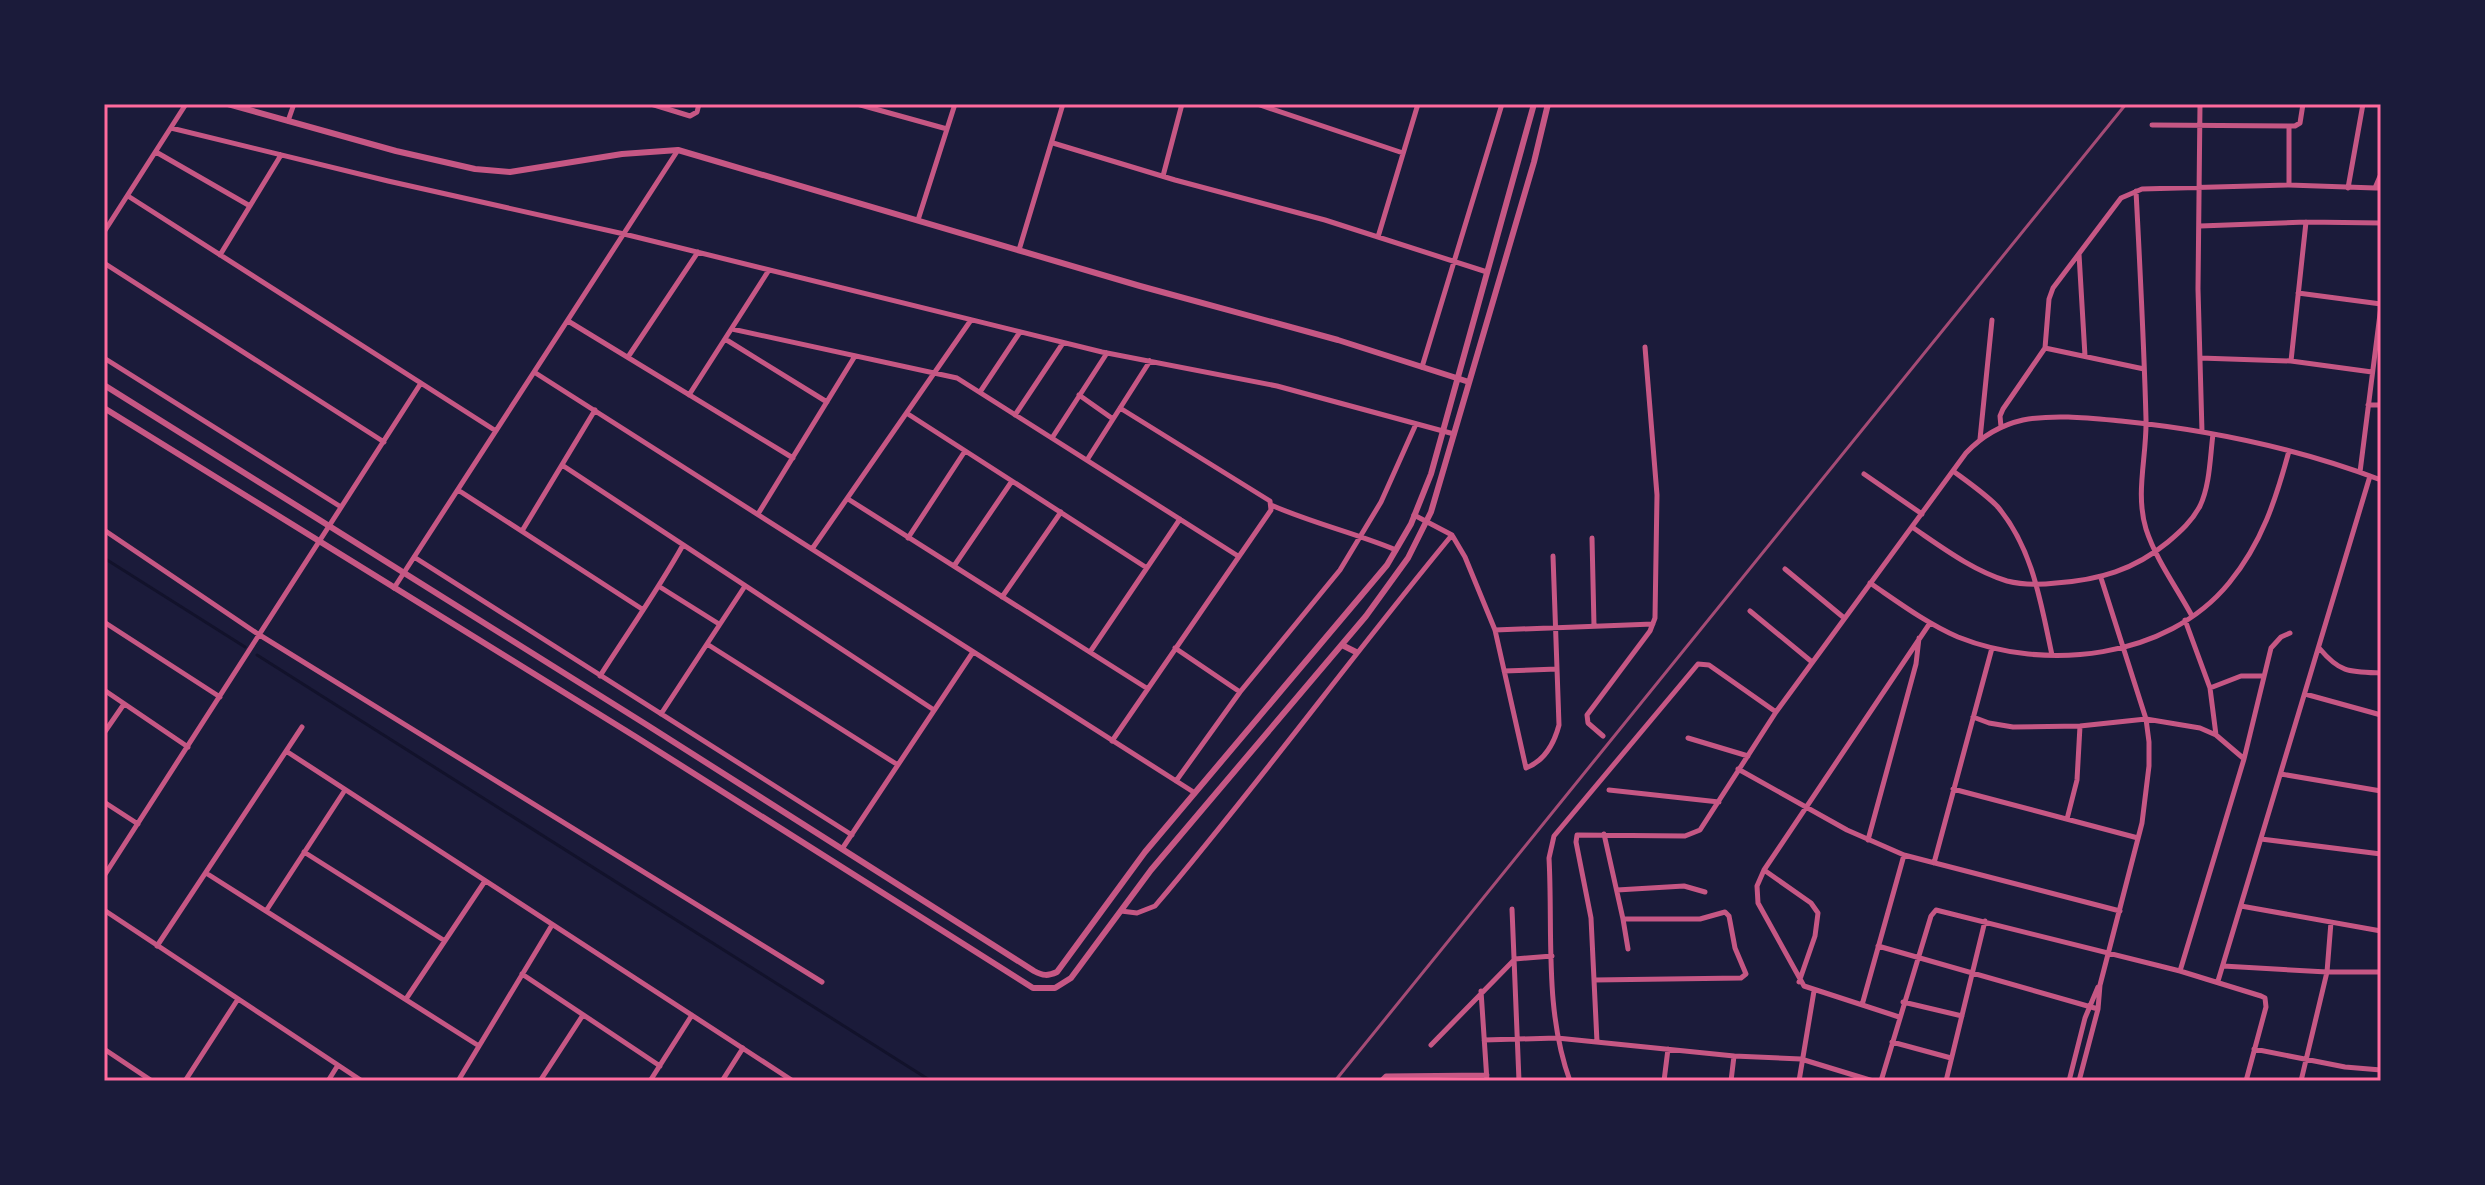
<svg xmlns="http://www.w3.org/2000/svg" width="2485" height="1185" viewBox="0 0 2485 1185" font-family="'Libre Baskerville',serif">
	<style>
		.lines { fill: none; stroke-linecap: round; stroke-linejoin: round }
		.stream { stroke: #12122b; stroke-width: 3 }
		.minor { stroke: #c65784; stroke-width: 5 }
		.tertiary { stroke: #c65784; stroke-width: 6 }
		.rail { stroke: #a44b75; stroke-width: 3 }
		.neatline { fill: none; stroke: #ff6b9d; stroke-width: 3 }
	</style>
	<rect width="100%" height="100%" fill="#1b1b3a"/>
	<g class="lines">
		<path class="stream" d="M104,558L245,647
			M257,655L931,1081"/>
		<path class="minor" d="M651,104L690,116L697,112L699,104
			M857,104L947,129
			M1257,104L1403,153
			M2200,104L2198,289L2202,432
			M288,121L294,104
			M2152,125L2295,126L2300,123L2303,104
			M2289,126V185
			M171,128L388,181L624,234L1102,352L1277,386L1454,434
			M1053,143L1175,180L1325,220L1487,272
			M156,152L250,206
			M2381,174L2375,188H2381
			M1163,176L1182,104
			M2348,188L2363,104
			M2136,191C2140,267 2144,343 2146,419C2147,456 2135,493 2146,529C2156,560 2177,588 2192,616
			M128,196L496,431
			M918,220L955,104
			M2200,226L2306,222L2381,223
			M104,232L186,104
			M1378,237L1418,104
			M1019,250L1063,104
			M2079,254L2085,356
			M220,255L281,155
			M104,263L384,442
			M2298,293L2381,304
			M568,321L793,458
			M732,329L957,378L1238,556
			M725,339L827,402
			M2045,348L2049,299L2053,288L2121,198L2142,189L2289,185L2375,188
			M628,357L698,252
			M104,358L341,507
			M2200,358L2291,361L2372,372
			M2291,361L2306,222
			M1422,367L1502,104
			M534,372L1195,793
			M980,392L1020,332
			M689,395L769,270
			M1079,395L1113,419
			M2368,405H2381
			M908,414L1147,568
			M1015,415L1063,343
			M2001,427L2000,416L2003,409L2045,348L2144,369
			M1052,438L1107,353
			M1980,439L1992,320
			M1087,460L1150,361
			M562,465L934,710
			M1953,471C1968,482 1984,493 1997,506C2033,548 2041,604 2052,655
			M2360,472L2381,306
			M1864,474L1922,514
			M458,490L642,609
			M848,499L1148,689
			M1271,505C1312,523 1355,533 1396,550
			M758,514L855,356
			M1414,515L1452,535L1465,557L1495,630L1526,768C1544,761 1554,744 1559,725L1553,556
			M1912,527C1943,548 1972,570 2007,581C2023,585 2040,585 2056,583C2099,580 2134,570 2168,542C2181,531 2192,521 2200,506C2210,485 2210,457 2213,434
			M104,530L258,634L822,982
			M522,531L595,410
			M908,538L965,451
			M1592,538L1594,626
			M812,549L971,320
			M414,557L852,835
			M954,566L1012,481
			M1785,569L1843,617
			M1870,583C1898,602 1926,623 1958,637C2045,672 2167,659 2229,583C2262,543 2276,499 2289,451
			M660,587L719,624
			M394,588L678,150
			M1002,597L1061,512
			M1750,611L1812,662
			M2185,620L2210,688L2216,735
			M104,622L220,697
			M1495,630L1653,624
			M707,644L898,765
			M1175,648L1240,692
			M2320,649C2340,673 2350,672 2381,673
			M1090,652L1180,519
			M1504,671L1557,669
			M600,676C628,632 658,590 683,545
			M2210,688L2241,676H2264
			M104,690L188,747
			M2305,694L2381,715
			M661,714L745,586
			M1973,717L1989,723L2013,727L2080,726L2146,719L2200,728L2216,735L2243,758
			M104,733L124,704
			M1603,736L1588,723L1587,715L1650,631L1655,618L1657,495L1645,347
			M1688,738L1748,756
			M1112,741L1271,510L1270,501L1120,408
			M286,751L793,1081
			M1738,769L1847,830L1904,855L2120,911
			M2281,774L2381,791
			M1176,781L1240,692L1340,570L1381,502L1416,424
			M1953,789L2138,838
			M1609,790L1719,802
			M104,802L138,824
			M2067,819L2077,780L2080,726
			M1604,834L1623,919
			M2261,839L2381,854
			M1868,840L1916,664L1919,638
			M842,849L973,652
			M304,852L445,941
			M1934,863L1992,648
			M1764,870L1811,903L1818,913L1815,936L1799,982
			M206,873L479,1046
			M104,876L421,383
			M1617,890L1684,886L1705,892
			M2241,906L2381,931
			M1512,909L1519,1081
			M104,910L362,1081
			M266,911L345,790
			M1121,911L1137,913L1155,906C1258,785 1351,657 1452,535
			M157,946L302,727
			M1878,946L2098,1009
			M2223,966L2327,972H2381
			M2180,971L2244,759L2271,648L2281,637L2290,633
			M522,974L660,1066
			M1594,980L1741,978L1746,974L1735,948L1729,916L1725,912L1700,919H1623L1628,949
			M2218,981L2370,476
			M1481,991L1487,1081
			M406,999L485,881
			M1903,1002L1962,1016
			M1862,1005L1904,855
			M1899,1017L1804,986L1758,903L1757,886L1764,870L1930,623
			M1484,1040L1557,1038L1734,1056L1801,1059L1873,1081
			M1597,1042L1591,918L1576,842L1577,835L1685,836L1700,830L1776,712L1966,453C1982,436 2001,425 2023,420C2055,414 2089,418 2121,421C2210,430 2297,448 2381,480
			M1892,1042L1951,1058
			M1431,1045L1515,959L1552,956
			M104,1049L152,1081
			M2254,1049L2345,1067L2381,1070
			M185,1081L238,999
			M328,1081L338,1065
			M458,1081L552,925
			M540,1081L583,1015
			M650,1081L692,1015
			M722,1081L743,1048
			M1381,1081L1386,1076L1487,1075
			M1570,1081C1544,1010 1553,932 1549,858L1554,836L1698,664L1709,665L1776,712
			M1664,1081L1668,1049
			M1731,1081L1734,1056
			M1799,1081L1814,991
			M1881,1081L1931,916L1936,910L2180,971L2261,996L2265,998L2266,1007L2246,1081
			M1946,1081L1985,921
			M2069,1081L2085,1018L2098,987
			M2079,1081L2098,1009L2100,985L2142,823L2149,766V742L2146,719L2101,578
			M2301,1081L2327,972L2331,922"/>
		<path class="tertiary" d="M228,104L396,151L475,169L510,172L622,154L678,150L1140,286L1338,340L1469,382
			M104,385L647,725L1034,971C1043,976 1048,976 1057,972L1145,852L1387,565L1411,524L1431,474L1534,104
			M104,408L636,737L1033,988H1055L1071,978L1151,870L1366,616L1408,558L1431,512L1534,162L1548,104
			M1342,645L1356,652"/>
		<path class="rail" d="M1335,1081L2126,104"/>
	</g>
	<rect width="2485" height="1185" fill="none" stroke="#1b1b3a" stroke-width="212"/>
	<rect x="106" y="106" width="2273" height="973" class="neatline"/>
</svg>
